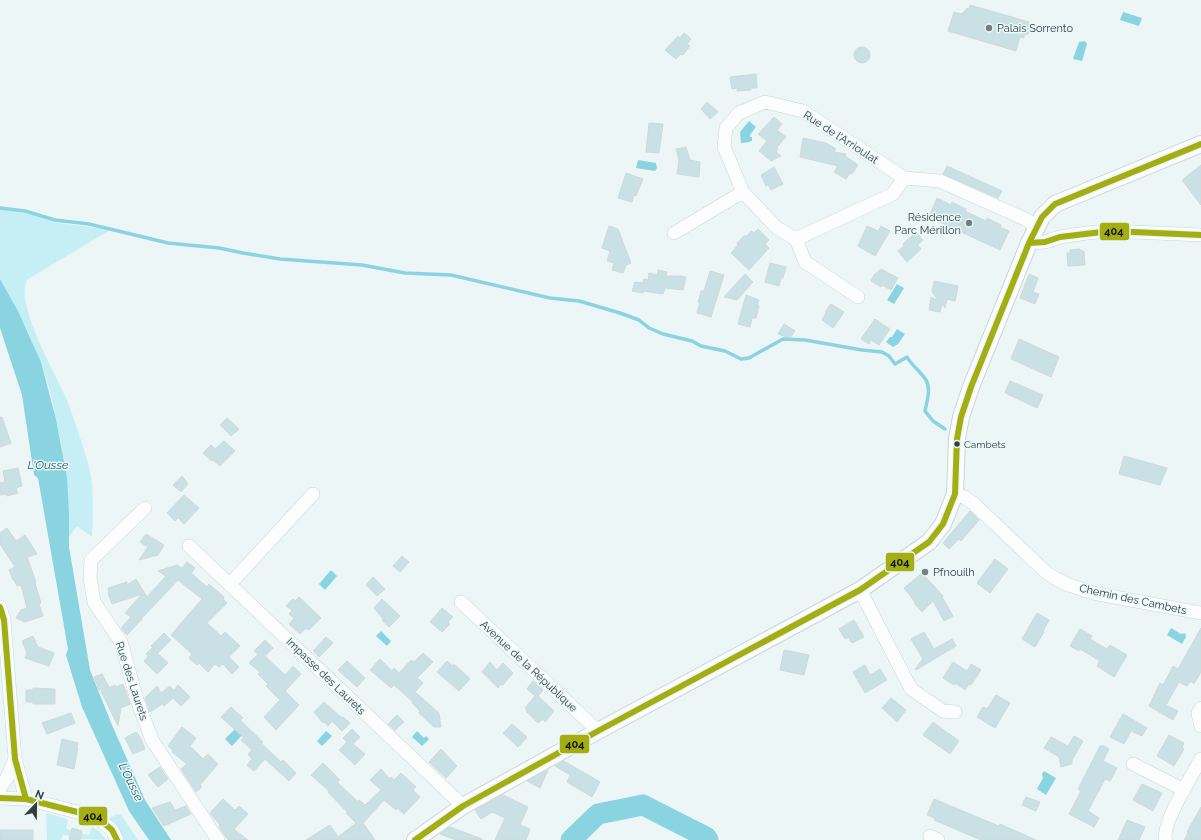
<svg xmlns="http://www.w3.org/2000/svg" width="1201" height="840" viewBox="0 0 1201 840" font-family="Raleway,sans-serif">
	<style>
		.green { fill: #c6eff5 }
		.water { fill: #8ad4e1 }
		.lines { fill: none; stroke-linecap: round; stroke-linejoin: round }
		.stream { stroke: #8ad4e1; stroke-width: 3.5 }
		.river { stroke: #8ad4e1; stroke-width: 21 }
		.building { fill: #c9e1e4; stroke: #d1d8d9 }
		.minor-casing { stroke: #cdd3d4; stroke-width: 14 }
		.tertiary-casing { stroke: #cdd3d4; stroke-width: 18 }
		.minor { stroke: #fcfefe; stroke-width: 13 }
		.tertiary { stroke: #fcfefe; stroke-width: 16 }
		.bus-1-casing { stroke: #e9f9fb; stroke-width: 9 }
		.bus-1 { stroke: #a4ae10; stroke-width: 6 }
		.poi-dot { fill: #777e7f; stroke: #e9f9fb; stroke-width: 1.5 }
		.bus-dot { fill: #373d3e; stroke: #e9f9fb; stroke-width: 1.5 }
		.labels { text-anchor: middle; stroke-width: 3; stroke-linejoin: round; paint-order: stroke }
		.bus-label { font-size: 10px; fill: #373d3e; stroke: #e9f9fb; text-anchor: start }
		.poi-label { font-size: 11px; fill: #373d3e; stroke: #e9f9fb; text-anchor: start }
		.street-label { font-size: 11px; fill: #373d3e; stroke: #e9f9fb }
		.water-label { font-size: 12px; font-style: italic; fill: #2a585f; stroke: #e9f9fb }
		.line-badge { stroke: #e9f9fb; stroke-width: 1.5 }
		.pale-badge-label { font-size: 11px; text-anchor: middle; font-weight: bold; fill: #111 }
	</style>
	<rect width="100%" height="100%" fill="#edf6f7"/>
	<path class="green" d="M0,209L26,213L54,222L110,230L28,279C12,299 57,377 67,400C75,422 83,445 89,467C94,485 93,518 92,537L77,526L69,537L65,469L61,442L50,391L42,365L28,332L0,280Z
		M46,813L67,819L68,821L66,829L72,830L70,836L63,835L61,840H47Z
		M118,814L121,815L138,840H124L109,818Z
		M92,827L100,832L106,840L80,839L82,833L89,835Z"/>
	<path class="water" d="M1123,12L1142,18L1139,26L1120,20Z
		M1085,41L1087,44L1082,61L1073,59L1079,42Z
		M749,121L756,127L750,135V137H752V141H750V142L741,143L740,132Z
		M638,160L656,163L657,168L655,171L636,168Z
		M0,279L18,311L41,362L56,419L67,477L69,514V547L90,670L112,725L145,800L171,840H149L129,811L82,707L66,655L68,649L38,478L34,475L22,395L0,328Z
		M897,284L904,288L894,304L887,300Z
		M897,329L905,334L898,344L893,347L886,342L890,337H892Z
		M331,570L337,576L325,590L319,584Z
		M1171,628L1181,634L1185,633L1186,637L1182,644L1167,635Z
		M381,631L391,641L387,646L376,636Z
		M238,726L245,732L232,746L225,739Z
		M326,731L332,736L322,746L317,741Z
		M417,731L424,738L426,736L429,739L422,746L412,737Z
		M1044,771L1056,778L1046,795L1037,789L1043,778L1042,774Z"/>
	<g class="lines">
		<path class="stream" d="M0,208L25,211L55,220L89,224L168,243L219,248L243,253L280,259L362,265L405,273L451,275L550,298L579,301L620,313L639,320L649,328L663,334L692,341L701,346L725,351L741,359L749,358L783,339L805,340L862,350L882,352L889,356L895,364L907,357C912,366 920,371 926,380C931,388 927,402 925,411L933,421L945,429"/>
		<path class="river" d="M571,840L598,814L643,805L706,837L708,840"/>
	</g>
	<path class="building" d="M970,5L1029,22L1028,26L1030,29L1028,34L1024,35V38L1020,37L1016,51L948,31L954,12L961,14L965,11L967,8L969,9Z
		M684,33L691,39L687,44L690,46L683,55L681,54L676,59L665,50L678,36L680,38Z
		M854 55a8 8 0 1 1 16 0a8 8 0 1 1-16 0Z
		M756,74L757,88H751V90L737,91V88L732,89L730,77Z
		M707,102L718,112L710,119L701,109Z
		M774,117L782,124L777,130L786,137L777,147L778,149L776,152L781,156L771,161L759,151L767,141L758,134Z
		M649,123L663,124L659,153L646,152Z
		M803,138L826,143L836,149L834,152L846,154L845,156L858,165L852,174L850,173L846,179L834,172L838,166L800,157Z
		M686,147L690,160L700,162L699,177L677,174L679,160L676,149Z
		M1201,165V205L1182,180Z
		M947,166L1002,191L998,198L943,174Z
		M774,167L783,184L771,190L768,185L766,186L761,175Z
		M626,173L643,179L636,196L634,195L632,202L618,198Z
		M937,198L951,205L952,202L966,209L965,211L986,221L987,218L1001,225L1000,227L1009,231L1000,250L929,217Z
		M609,226L618,229L631,263L626,265L623,273L612,270L614,263L607,261L610,251L602,248Z
		M867,226L878,231L881,226L890,231L875,256L858,246Z
		M758,229L769,240L765,244L769,248L749,270L731,253L738,245L737,243L745,235L746,237L751,231L754,233Z
		M916,232L923,240L918,245L921,249L907,262L898,251L904,246L903,244Z
		M1080,249L1081,251H1084L1085,265L1068,266L1067,253H1070V250Z
		M770,263L786,267L783,278H781L779,286L765,282Z
		M881,269L898,278L891,290L882,285L881,287L871,281L874,275Z
		M658,270L667,272L666,276H680L686,277L683,290L665,288L663,294L643,291V293L632,291L635,282L643,283L644,279L648,280L649,273L657,275Z
		M710,271L724,275L711,317L697,313L700,303L698,302L700,295L701,291H704Z
		M745,274L753,282L737,300L724,297Z
		M1029,274L1038,278L1033,292L1039,294L1035,304L1020,298Z
		M934,281L958,286L955,301L947,299L945,308L942,304L940,312L929,310L931,297L939,301L932,292Z
		M746,295L759,300L757,305L759,306L756,318H752L750,327L738,324Z
		M831,304L844,312L833,328L822,320L826,313L825,312Z
		M875,319L890,329L879,345L871,340L869,344L861,339Z
		M784,324L795,331L790,338L778,334Z
		M1019,339L1059,357L1051,377L1011,359Z
		M1010,381L1043,395L1037,408L1005,393Z
		M0,417H2L11,443L0,447Z
		M227,418L239,429L231,436L220,425Z
		M224,441L235,451L220,466L213,460L212,461L203,453L211,445L215,449Z
		M1124,456L1167,468L1160,485L1119,474Z
		M18,468L22,486L16,488L18,493L7,496V494L0,495V483L5,482L3,471Z
		M182,476L188,484L181,492L173,485Z
		M184,495L199,508L184,524L178,518L175,521L167,513Z
		M970,511L979,520L961,541L959,539L949,549L943,543Z
		M7,528L16,541L25,535L37,554L27,557L36,582L35,583L41,603L39,604L43,616L25,622L16,618L21,610L27,608L21,585L17,586L14,580H13L9,570L15,567L0,544V533Z
		M146,534L164,545L158,555L139,560L148,547L140,542Z
		M402,556L409,562L400,572L393,566Z
		M995,559L1008,569L990,593L977,583Z
		M187,562L195,568L191,573L207,587L209,584L224,597L223,599L227,603L207,623L221,636L225,632L240,646L229,657L239,667L232,674L223,664L219,667L215,664L208,672L199,663L197,665L189,658L192,654L171,635L202,599L178,580L142,618V619L127,635L121,628L131,617L125,613L142,594L112,604L108,593H109L108,588L127,582V585L136,579L147,597L166,576L158,571L177,565L182,568Z
		M922,573L943,596L942,597L953,616L944,621L933,601L922,612L914,603L915,602L904,588Z
		M373,577L385,589L377,596L366,585Z
		M299,597L321,618L309,630L306,628L300,634L289,624L294,618L289,614L292,610L286,606L293,599L295,601Z
		M382,599L400,616L389,627L382,620L383,619L374,608Z
		M442,608L453,617L448,622L450,624L442,632L430,622Z
		M1037,613L1049,620L1043,631L1044,632L1035,647L1022,639Z
		M854,620L864,637L852,643L848,637L845,639L839,629Z
		M1201,628V672L1194,684L1191,681L1187,686L1179,682L1166,705L1178,711L1173,720L1149,706L1160,683L1163,685L1173,666L1178,669Z
		M1080,629L1092,636L1090,639L1107,649L1110,645L1127,655L1114,677L1097,666L1100,661L1080,649L1079,651L1070,646Z
		M924,632L934,649L952,639L956,646L916,670L915,669L923,659L911,639Z
		M164,633L171,640L158,653L151,646Z
		M33,636L38,647L54,653L49,666L25,658L27,653L22,641Z
		M326,637L333,643L319,657L313,651Z
		M265,640L273,648L265,656L285,675L293,666L301,674L285,691L299,705L276,730L264,717L280,700L266,686L268,684L258,674L260,672L249,663L258,654L254,651Z
		M152,648L168,663L157,674L144,661L148,656L146,654Z
		M784,650L809,655L804,675L780,670Z
		M423,653L433,662L417,678L423,683L415,692L439,713L441,727H434L419,713L420,711L412,703L413,702L394,685L391,688L370,670L380,659L392,671L394,668L399,673L411,660L414,662Z
		M347,661L365,678L357,687L338,670Z
		M447,661L453,666L454,664L470,679L459,691L437,672Z
		M490,662L497,670L503,663L513,673L503,685L501,684L498,688L482,672Z
		M953,662L967,671L971,664L981,670L971,685L969,684L965,690L955,683L954,685L943,678Z
		M865,665L870,675L880,669L887,680L865,693L853,672Z
		M102,674L109,687L99,690L94,677Z
		M533,681L543,690L538,696L554,711L545,722L543,719L538,723L526,711L527,710L525,708L535,696L527,689Z
		M123,684L130,704L121,708L118,726L101,691L115,685L116,687Z
		M178,685L190,697L181,706L173,698L164,706L162,704L150,712L145,698L157,686L161,693L170,686L174,690Z
		M33,688L55,689V704H33V702H26V690H33Z
		M996,695L1010,703L995,728L977,717L983,707L987,709Z
		M891,698L906,710L897,722L882,708Z
		M324,702L342,718L343,717L350,723L342,731L332,721L328,726L324,722L323,723L314,712Z
		M231,707L243,718L240,720L263,742L261,743L281,762L283,760L296,773L289,781L265,759L254,771L247,765L252,759L248,754L252,750L241,740L244,738L221,717Z
		M71,713L75,723L47,734L42,723Z
		M1123,714L1147,728L1142,736L1131,731L1124,744L1110,737Z
		M397,715L404,722L395,730L388,724Z
		M933,722L959,741L950,754L923,735Z
		M512,724L527,737L518,747L503,733Z
		M182,727L196,738L190,746L203,759L208,754L218,764L200,785L202,787L196,792L181,769L187,764L172,752L173,750L168,746Z
		M352,729L360,737L353,744L365,754L355,765L339,750L347,742L343,738Z
		M136,732L140,737L145,749L133,754L125,738Z
		M1169,735L1184,743L1182,748L1184,749L1174,766L1157,756Z
		M1074,736L1083,741L1072,760V764L1061,767L1059,757L1044,748L1051,737L1068,746Z
		M62,739L78,743L77,747L78,748L74,769L57,765Z
		M1100,746H1104L1109,749L1103,761L1117,768L1110,781L1105,779L1088,811L1099,818L1094,827L1069,814L1081,791L1078,789Z
		M441,749L457,766L446,778L429,762Z
		M564,761L600,782L592,797L567,782L570,775L555,766Z
		M323,763L340,780L337,782L358,802L359,800L365,805L381,790L370,780L381,769L390,779L391,777L394,780L401,773L416,787L413,790L420,797L404,814L397,808L396,810L384,800L363,823L375,840H306L330,825L338,837L356,823L346,813L347,812L328,792L329,791L311,775Z
		M160,767L168,779L158,787L148,775Z
		M548,770L540,788L527,781Z
		M1142,784L1162,793L1153,811L1133,800Z
		M503,795L528,807L520,825L530,829L526,840H495L505,818L492,812L481,819L475,810Z
		M1026,797L1040,802L1036,811L1022,805Z
		M223,799L235,810L239,806L248,814L234,829L248,840H228L219,827L220,825L210,813Z
		M934,799L999,826L1000,824L1036,840H981L934,820L935,818L927,815Z
		M170,802L175,810L186,806L191,814L164,826L152,808Z
		M1201,807V840H1184L1188,833L1187,832Z
		M1127,820L1145,827L1139,840H1118Z
		M450,827L482,839V840H456L440,834Z
		M72,828L82,831L80,840H69Z
		M0,830H33V840H0Z"/>
	<g class="lines">
		<g class="minor-casing">
			<path id="minor" d="M904,178L893,194L796,239L777,228L743,192L724,147L726,128L739,113L765,102L803,111L904,178L940,181L1025,219L1037,227
				M674,233L743,192
				M796,239L805,262L858,297
				M1029,243L1045,242L1060,237L1087,233L1110,231L1201,235
				M955,494L964,497L973,503L1048,574L1066,584L1093,593L1201,613
				M145,508L91,560L90,577L94,602L121,642L137,700L152,740L218,840
				M189,546L463,806
				M230,584L313,494
				M860,590L911,689L943,711L955,712
				M461,602L598,731
				M0,607L4,620L15,759L26,799
				M1201,708L1198,713L1201,726
				M1133,764L1184,790
				M0,788L7,778L15,759
				M0,798L26,799L97,817L112,830L117,840
				M930,836L938,840
				M1166,840C1160,827 1193,773 1201,759"/>
		</g>
		<g class="tertiary-casing">
			<path id="tertiary" d="M415,840L463,806L598,731L860,590L929,542L943,524L955,494L957,439L961,417L971,387L1029,243L1042,217L1055,204L1201,144"/>
		</g>
		<use href="#minor" class="minor"/>
		<use href="#tertiary" class="tertiary"/>
		<g class="bus-1-casing">
			<path id="bus-1" d="M1029,243L1045,242L1060,237L1110,231L1201,235
				M0,607L4,620L15,759L26,799
				M0,798L26,799L97,817L112,830L117,840
				M415,840L463,806L598,731L860,590L929,542L943,524L955,494L957,439L961,417L971,387L1029,243L1042,217L1055,204L1201,144"/>
		</g>
		<use href="#bus-1" class="bus-1"/>
	</g>
	<g class="poi-dot">
		<circle cx="989" cy="28" r="4"/>
		<circle cx="969" cy="223" r="4"/>
		<circle cx="925" cy="572" r="4"/>
	</g>
	<circle class="bus-dot" cx="957" cy="444" r="3.5"/>
	<g class="labels">
		<g class="bus-label">
			<text x="964" y="448">Cambets</text>
		</g>
		<g class="poi-label">
			<text x="997" y="32">Palais Sorrento</text>
			<text x="961" y="221" text-anchor="end">Résidence<tspan x="961" dy="13">Parc Mérillon</tspan></text>
			<text x="933" y="576">Pfnouilh</text>
		</g>
		<g class="street-label">
			<text transform="translate(841 137) rotate(33)" y="4">Rue de l'Arrioulat</text>
			<text transform="translate(1133 599) rotate(12)" y="4">Chemin des Cambets</text>
			<text transform="translate(529 666) rotate(43)" y="4">Avenue de la République</text>
			<text transform="translate(326 676) rotate(44)" y="4">Impasse des Laurets</text>
			<text transform="translate(132 681) rotate(72)" y="4">Rue des Laurets</text>
		</g>
		<g class="water-label">
			<text x="48" y="469">L'Ousse</text>
			<text transform="translate(131 782) rotate(64)" y="4">L'Ousse</text>
		</g>
	</g>
	<g class="line-badge">
		<rect x="1099" y="222" width="31" height="19" rx="4" fill="#a4ae10"/>
		<rect x="885" y="552" width="30" height="20" rx="4" fill="#a4ae10"/>
		<rect x="559" y="734" width="31" height="20" rx="4" fill="#a4ae10"/>
		<rect x="78" y="806" width="30" height="20" rx="4" fill="#a4ae10"/>
	</g>
	<g class="pale-badge-label">
		<text x="1114" y="235">404</text>
		<text x="900" y="566">404</text>
		<text x="575" y="748">404</text>
		<text x="93" y="820">404</text>
	</g>
	<g transform="translate(36 804) rotate(22)" stroke="#e9f9fb" stroke-width="3" paint-order="stroke">
	<path d="M0-3L7 15L0 10L-7 15Z" fill="#373d3e"/>
	<text y="-6" font-size="11" font-weight="bold" text-anchor="middle" fill="#373d3e">N</text>
	</g>
</svg>
